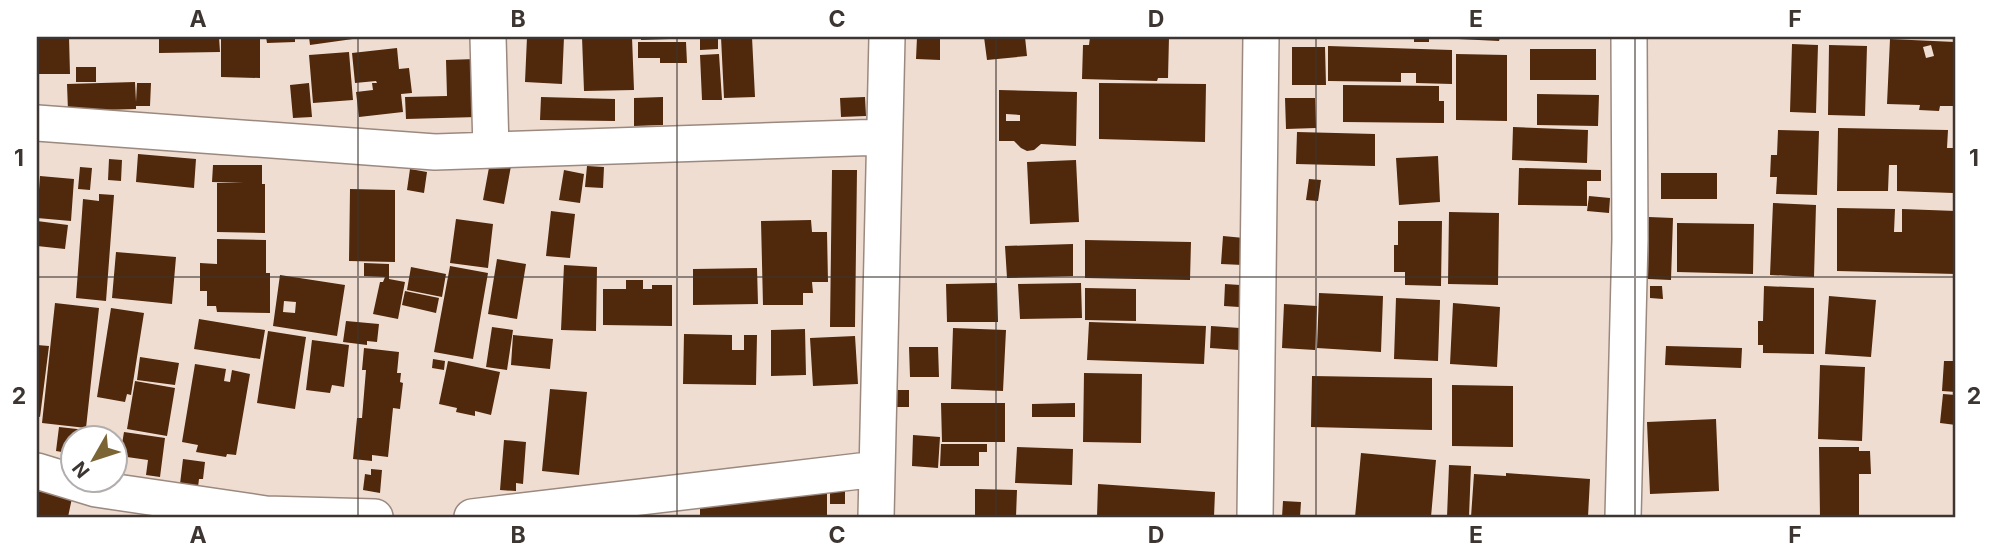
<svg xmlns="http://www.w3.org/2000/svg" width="1993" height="554" viewBox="0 0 1993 554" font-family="Inter,sans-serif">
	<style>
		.building { fill: #50280b; fill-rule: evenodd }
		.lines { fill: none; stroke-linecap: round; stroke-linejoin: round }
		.minor-casing { stroke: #9b897f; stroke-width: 38 }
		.minor { stroke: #fff; stroke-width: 35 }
		.grid { fill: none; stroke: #3d3531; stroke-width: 2; stroke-opacity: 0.55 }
		.neatline { fill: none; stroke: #3d3531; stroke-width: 2.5 }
		.grid-label { font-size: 23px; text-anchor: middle; font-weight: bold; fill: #3d3531 }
	</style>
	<rect width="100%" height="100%" fill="#f0ddd2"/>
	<path class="building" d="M37,37H69L70,74H37Z
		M159,37H219L220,52L159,53Z
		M221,37H260V78L221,77Z
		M266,37H295V42L267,43Z
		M309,37H360V38L310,45Z
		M527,37H564L562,84L525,82Z
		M582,37H632L634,90L584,91Z
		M641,37H670V39L641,40Z
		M700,37H718V49L700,50Z
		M721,37H752L755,97L724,98Z
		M917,37H940V60L916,59Z
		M984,37H1025L1027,56L987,60Z
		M1090,37H1169L1168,78H1158L1157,81L1082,79L1083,45H1089Z
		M1414,37H1429V42H1414Z
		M1458,37H1500L1499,41L1458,39Z
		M1890,39L1955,42L1953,106H1940L1939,111L1919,110L1920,105L1887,104ZM1931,45L1934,56L1926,58L1923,47Z
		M638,42H686L687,63H660V58H638Z
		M1792,44L1818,45L1816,113L1790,112Z
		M1829,45L1867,46L1865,116L1828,115Z
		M1328,46L1452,50V84L1416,83V73H1401V82L1328,81Z
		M1292,47H1325L1326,85H1292Z
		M397,48L399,69L409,68L412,93L401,94L403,112L359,117L356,92L373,90L372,83H377L376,81L355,83L352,53Z
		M1530,49H1596V80H1530Z
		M349,52L353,100L313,103L309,55Z
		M719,54L722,100H702L700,55Z
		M1456,54L1507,55V121L1456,120Z
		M475,59L477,117L406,119L405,97L447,96L446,60Z
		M76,67H96V82H76Z
		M135,82L136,102L137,83H151L150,106H136V109L68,111L67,84Z
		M309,83L312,117L293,118L290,85Z
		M1099,83L1206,84L1205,142L1099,139Z
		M1343,85L1439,86V101H1444V123L1343,122Z
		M999,90L1077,92L1076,146L1041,144L1034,150L1027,151L1021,148L1014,141H999ZM1006,114L1020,115V121H1006Z
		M1537,94L1599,95L1598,126L1537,125Z
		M541,97L615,99V121L540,120Z
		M663,97V125L634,126V98Z
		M865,97L866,116L841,117L840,98Z
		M1285,98H1315L1316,128L1286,129Z
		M1513,127L1588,130L1587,163L1512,160Z
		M1838,128L1948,130L1947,148H1954L1953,193L1897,191V165H1889L1888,191H1837Z
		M1778,130L1819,131L1817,195L1776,194L1777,177H1770L1771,155H1777Z
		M1297,132L1375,134V166L1296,164Z
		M138,154L196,159L194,188L136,182Z
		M1438,156L1440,202L1399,205L1396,158Z
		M109,159L122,160L121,181L108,180Z
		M1076,160L1079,222L1030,224L1027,162Z
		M490,162L511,166L504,204L483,200Z
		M213,165H262V184H265V233L217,232V183H244L212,182Z
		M587,166L604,167L603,188L585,187Z
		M80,167L92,168L90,190L78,189Z
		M1519,168L1601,170V181H1587V206L1518,205Z
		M410,169L427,172L424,193L407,190Z
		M564,170L584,174L580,203L559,200Z
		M832,170H857L855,327H830Z
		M1661,173H1717V199H1661Z
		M40,176L74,179L71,221L37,218Z
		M1309,179L1321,180L1318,201L1306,200Z
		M350,189L395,190V262L349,261Z
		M99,194L114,195L106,301L76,298L83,199L99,201Z
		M1589,196L1610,198L1609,213L1587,211Z
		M1773,203L1816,205L1814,277L1770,275Z
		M1837,208L1895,209L1894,232H1902V209L1956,211V274L1837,271Z
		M551,211L575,214L570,258L546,256Z
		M1449,212L1499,213L1498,285L1448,284Z
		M1649,217L1673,218L1671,280L1648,279Z
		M456,219L493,224L488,268L450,263Z
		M811,220L812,232H827L828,282H812L813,293H803V305H763L761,221Z
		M37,221L68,225L65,249L37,246Z
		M1398,221H1442L1441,286L1405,285V272H1394V245H1398Z
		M1677,223L1754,224L1753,274L1677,272Z
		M1223,236L1244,238L1243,265L1221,264Z
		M217,239L266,240V273H270V313L217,312L216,306H207V291H200V263L217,264Z
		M1085,240L1191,242L1190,280L1085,278Z
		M1073,244V276L1007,278L1005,246Z
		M116,252L176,257L172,304L112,298Z
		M497,259L526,264L517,319L488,314Z
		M364,263L389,264V279L405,282L398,319L373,314L380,282H383L385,277L364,276Z
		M564,265L597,267L596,331L561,330Z
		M450,266L488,273L473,359L434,352Z
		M411,267L446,274L442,297L407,290Z
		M757,268L758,304L693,305V269Z
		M280,275L345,285L337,336L273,326ZM284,301L296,302L295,313L283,312Z
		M626,280H643V289H652V285H672V326L603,325V289H626Z
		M997,283L998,322H947L946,284Z
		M1081,283L1082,318L1020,319L1018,284Z
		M1225,284L1240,285L1239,307L1224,306Z
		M1650,286H1662L1663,299L1650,298Z
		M1764,286L1814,288V354L1763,353V345H1758V321H1763Z
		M1085,288L1136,289V321L1085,320Z
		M405,291L439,298L436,313L402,305Z
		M1319,293L1383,296L1381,352L1317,348Z
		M1829,296L1876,300L1871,357L1825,354Z
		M1396,298L1440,300L1438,361L1394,359Z
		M55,303L99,308L86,428L42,423Z
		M1453,303L1500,307L1497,367L1450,364Z
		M1284,304L1317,306L1315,350L1282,348Z
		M111,308L144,313L131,395L127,394L125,402L97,397Z
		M199,319L265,330L260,359L194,349Z
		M346,321L379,324L377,342L367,341V345L343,342Z
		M1089,322L1206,326L1204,364L1087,360Z
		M1211,326L1240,328L1239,350L1210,348Z
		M492,327L513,330L507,370L486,367Z
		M953,328L1006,330L1003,391L951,389Z
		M805,329L806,375L771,376V330Z
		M268,331L306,337L295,409L257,403Z
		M684,334L732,335V350H744V335H757L756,385L683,384Z
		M513,335L553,339L550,369L511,365Z
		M855,336L858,384L813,386L810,338Z
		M312,340L349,345L344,387L332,385L330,393L306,390Z
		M37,345L49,346L40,417L37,416Z
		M1666,346L1742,348L1741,368L1665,365Z
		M909,347H938L939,377H910Z
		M364,348L399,352L397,373H401L400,382L403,383L400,409L393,408L388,457L372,455V461L353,459L357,418H362L366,370H362Z
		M140,357L179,363L175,385L137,380Z
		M433,359L445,361L444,370L432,368Z
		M448,361L500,372L491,415L475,411V416L456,412L457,408L439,404Z
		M1944,361H1956V392L1942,391Z
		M195,364L226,369L224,381L230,382L232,370L250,374L236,455L227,454L226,457L196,452L198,445L182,442Z
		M1820,365L1865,367L1862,441L1818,439Z
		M1084,373L1142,374L1141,443L1083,442Z
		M1312,376L1432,378V430L1311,427Z
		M135,381L175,388L167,436L127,429Z
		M1452,385L1513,386V447L1452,446Z
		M550,389L587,392L579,475L542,471Z
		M893,390H909V407H893Z
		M1943,394L1956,395V425L1940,423Z
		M941,403H1005V442H942Z
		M1075,403V417H1032V404Z
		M1716,419L1719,491L1650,494L1647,422Z
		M59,427L86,430L85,438H74V454L56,451Z
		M124,432L165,438L160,477L146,475L148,460L120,456Z
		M913,435L940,437L938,468L912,466Z
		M504,440L526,442L523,484L516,483V491L500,490Z
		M941,444H987V452H979V466H940Z
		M1017,447L1073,449L1072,485L1015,483Z
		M1819,447H1859V451H1870L1871,474H1859V517H1820Z
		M1361,453L1436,460L1431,517H1355Z
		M183,459L205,462L203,479H199L198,487L180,484Z
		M1449,465L1471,466L1469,517H1447Z
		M371,469L382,470L380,493L363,490L365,474L371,475Z
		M1506,473L1590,479L1588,517H1471L1474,474L1506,476Z
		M1098,484L1215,492L1214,517H1097Z
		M830,489H845V504H830Z
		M975,489L1017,490L1016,517H975Z
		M37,491L72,498L68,517H37Z
		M827,492V517H700V493Z
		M1283,501L1301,502L1300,517H1282Z"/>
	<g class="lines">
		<g class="minor-casing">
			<path id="minor" d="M488,37L491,150
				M37,123L435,152L884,137
				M37,471L96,489L266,514L375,517
				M472,517L877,469
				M876,517L887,37
				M1255,517L1261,37
				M1623,517L1630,239L1629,37"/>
		</g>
		<use href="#minor" class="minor"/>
	</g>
	<path class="grid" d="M358,37V517M677,37V517M996,37V517M1316,37V517M1635,37V517M37,277H1956"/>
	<rect width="1993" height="554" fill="none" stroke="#ffffff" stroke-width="77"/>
	<g transform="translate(94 459) rotate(231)"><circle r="33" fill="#ffffff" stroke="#b1aead" stroke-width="2"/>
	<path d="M0-5L12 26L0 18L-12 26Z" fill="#7b6535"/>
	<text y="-10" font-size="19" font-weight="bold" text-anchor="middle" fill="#3d3531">N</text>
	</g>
	<rect x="38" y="38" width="1916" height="478" class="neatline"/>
	<g class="grid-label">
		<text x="198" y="27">A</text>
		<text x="518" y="27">B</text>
		<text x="837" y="27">C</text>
		<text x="1156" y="27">D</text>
		<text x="1476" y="27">E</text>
		<text x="1795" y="27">F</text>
		<text x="19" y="166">1</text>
		<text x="1974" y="166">1</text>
		<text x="19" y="404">2</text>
		<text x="1974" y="404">2</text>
		<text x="198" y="543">A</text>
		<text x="518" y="543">B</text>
		<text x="837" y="543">C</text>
		<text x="1156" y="543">D</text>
		<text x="1476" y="543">E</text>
		<text x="1795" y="543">F</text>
	</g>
</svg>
